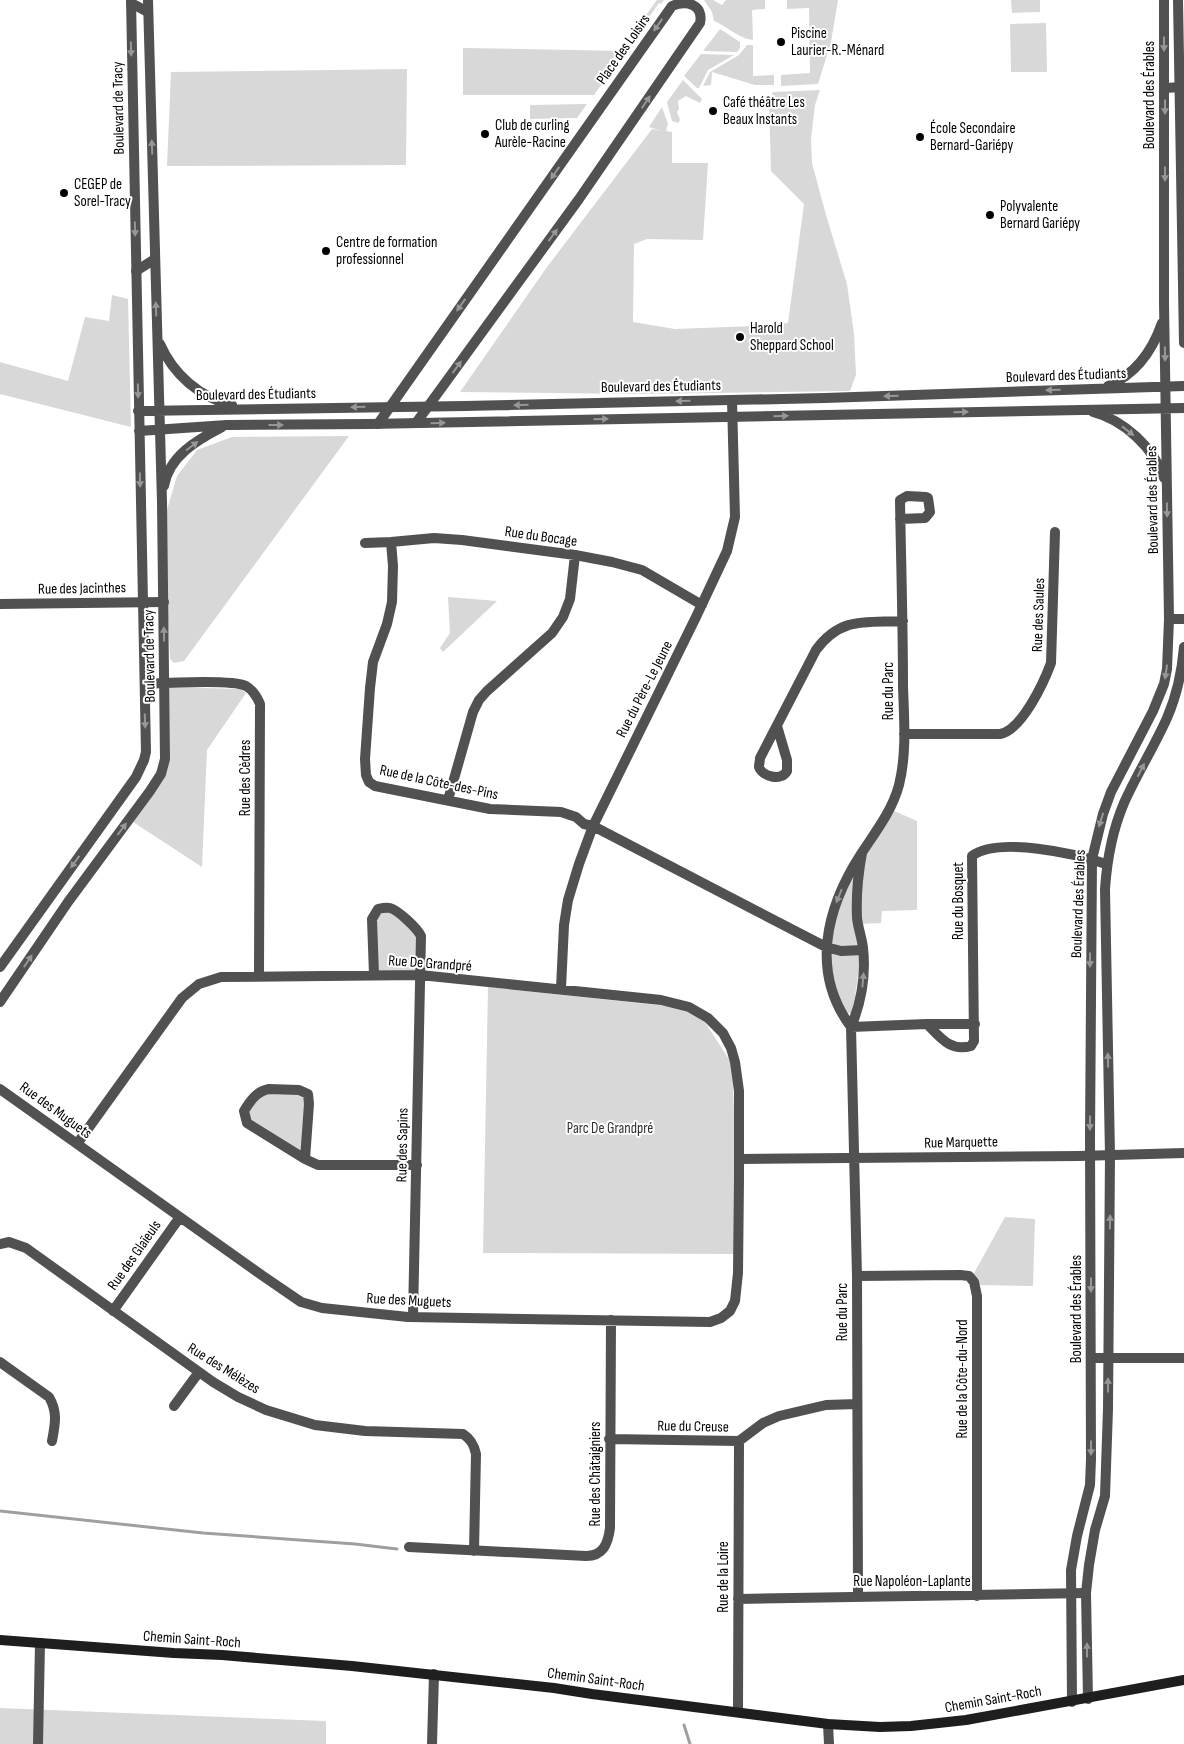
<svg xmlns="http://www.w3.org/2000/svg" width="1184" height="1744" viewBox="0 0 1184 1744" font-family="'Sofia Sans Condensed',sans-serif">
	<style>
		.green { fill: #d8d8d8 }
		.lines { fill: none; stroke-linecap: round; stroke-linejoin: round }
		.stream { stroke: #9f9f9f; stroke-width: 3 }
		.minor { stroke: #515151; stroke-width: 10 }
		.tertiary { stroke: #515151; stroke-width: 10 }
		.secondary { stroke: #1e1e1e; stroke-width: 10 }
		.oneway { fill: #979797 }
		.poi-dot { fill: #000; stroke: #fff; stroke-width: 2 }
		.labels { text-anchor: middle; stroke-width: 4; stroke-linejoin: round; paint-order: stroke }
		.poi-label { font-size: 15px; fill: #000; stroke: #fff; text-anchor: start }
		.street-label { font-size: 15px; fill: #000; stroke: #fff }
		.park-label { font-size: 15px; fill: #2f2f2f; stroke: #fff }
	</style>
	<rect width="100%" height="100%" fill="#fff"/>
	<path class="green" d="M657,0H664L661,4L659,3L636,36L632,34Z
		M704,0H713L722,5L726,0H765V9L752,10L753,40C739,39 727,26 714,21L712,12Z
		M787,0H838L831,42L818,84L781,86V75L810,73L809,8L787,9Z
		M1011,0H1040V12L1012,13Z
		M1046,23L1047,72H1011L1010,24Z
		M720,29L740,42V48L737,52L703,51Z
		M747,45H753V76L774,75V85H755L712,72L711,85L703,86L710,72L739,55Z
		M463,48L625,51L594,95H463Z
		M701,54L734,55L708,70L699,88H697L684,76Z
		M407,69L406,165L167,166L171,72Z
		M683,80L702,99L700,103L686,96L678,101L679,109L677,112L680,120L678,123L672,121L667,102Z
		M820,90L815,105L811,139L812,163L826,215L847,284L854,334L856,375L850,391L634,394L460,392L547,267L652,129L662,131L649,127L662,107L668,124L666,131L672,132V163H708L703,240L647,239L634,244L633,322L675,329L755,326L788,323L804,204L771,171L769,102L773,92Z
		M587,104L577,118L530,119V105Z
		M112,295L128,299L131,427L0,394V362L68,381L85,317L109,321Z
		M349,436L184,661L174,663L170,659L165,557L166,513L177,476L197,450L232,437Z
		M448,597L497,601L443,652L440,648L450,633Z
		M169,687L240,689L246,693L207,750L202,867L133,822L162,780Z
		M892,810L917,821V910L882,911L881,923L860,924L863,854Z
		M857,864C859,914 864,965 851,1014L843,1010L832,975V923Z
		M392,911L416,934L420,975L375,972L374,919L380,912Z
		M488,987L685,1008L703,1019L732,1064L736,1161L734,1254L483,1253Z
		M264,1093H298L308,1097L302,1157L249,1122L247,1105Z
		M1005,1217L1035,1219L1033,1286L978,1285L973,1275Z
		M0,1708L326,1721V1744H0Z"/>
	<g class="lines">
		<path class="stream" d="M0,1511L203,1533L355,1544L397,1549
			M684,1725L690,1744"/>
		<path class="minor" d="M131,3L148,12
			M1164,88L1184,87
			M136,271L155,259
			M378,424L672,6C686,0 704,4 700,23L579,199L416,423
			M391,542L393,566L392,602L387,624L373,662L370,688L365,759L366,775L369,782L375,786L490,809L561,812L576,817L584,824L593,826L826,947L841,951L863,950
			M365,543L391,542L434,538L462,540L575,555L612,562L642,570L702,605
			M0,604L164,602
			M1169,619H1184
			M145,684C164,683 232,679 246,686C253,690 257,697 260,704L259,976
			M777,726L787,760V771C781,782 762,776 759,767C759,764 760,761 760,758L816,650C841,616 866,623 903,621
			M904,734H1000C1022,730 1044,682 1051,663L1055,532
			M448,800L473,712L479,700L487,691L552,633L563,617L570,599L575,555
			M374,975L372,919L378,909C382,908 386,907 390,908C398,910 417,928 421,936L413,1316
			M561,988L564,925L568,900L579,864L593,826L696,617L727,551L735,517L732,400
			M927,1024C940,1037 950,1052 971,1046L974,1041L972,856C998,836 1077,854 1106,864
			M851,1027C810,972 826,908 861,854C876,831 892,811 899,785C907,753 904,718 903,686C903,624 901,562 900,500L907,496L926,497L928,498L930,512L925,518L900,519
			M851,1027L927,1024H975
			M0,1089L263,1276L301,1302L322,1308L408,1317L710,1322L721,1318L730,1311L735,1301L738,1273L739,1179V1091L735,1062L731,1048L723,1033L708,1018L689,1007L661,1000L420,975L221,977L199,984L182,998L77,1144
			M269,1089L299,1090L308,1094L309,1104L305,1159L247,1123L244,1111C250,1101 257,1091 269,1089Z
			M305,1159L318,1165H417
			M739,1159L1079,1156L1184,1153
			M0,1244L9,1242L26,1248L213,1382L238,1397L266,1410L315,1425L365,1431L463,1434C471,1439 474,1445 476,1454L474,1551
			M857,1276L960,1275L969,1276L974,1282L977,1296V1596
			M113,1311L180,1217
			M1091,1358H1184
			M0,1362L49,1397C58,1412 55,1425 52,1441
			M174,1406L199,1372
			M609,1439L739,1441L763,1423L779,1416L826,1405L857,1404
			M409,1547L586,1556C603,1556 608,1544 610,1528L611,1320
			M858,1596L857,1276L851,1027C861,1003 866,975 863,948C862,938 858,928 857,918C856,896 858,874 862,853
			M738,1599L1086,1593
			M738,1712L739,1441
			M828,1724L829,1744
			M38,1744L40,1643
			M432,1744L434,1674"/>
		<path class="tertiary" d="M1178,0L1184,343
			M160,344C173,374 200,398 232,405
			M1108,386C1136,374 1152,352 1162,323
			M138,411L465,406L825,398L1184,386
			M1093,412C1124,420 1154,448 1164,478
			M139,431L227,425L369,424L1184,408
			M164,486C169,456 197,440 222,427
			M0,967L136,777L144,760L146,752L131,0
			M0,1002L68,902L150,791L161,774L165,759L162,502L148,0
			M1088,1699L1086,1593L1089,1565L1095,1530L1105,1496L1108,1409L1110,1155L1105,889C1107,860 1112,831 1124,803C1137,774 1154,747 1167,718C1177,695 1182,671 1184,647
			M1072,1702L1071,1570L1077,1536L1090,1485L1091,1459L1090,1137L1092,859L1103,814L1111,792L1153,711L1164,684L1167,669L1169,619L1164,303V0"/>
		<path class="secondary" d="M0,1640L174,1653L222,1655L352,1666L554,1688L592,1694L828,1724L880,1727L911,1726L966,1720L1184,1680"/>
	</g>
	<defs><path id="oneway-solid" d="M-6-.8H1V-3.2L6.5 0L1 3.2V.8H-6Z" transform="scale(1.25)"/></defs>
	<g class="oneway">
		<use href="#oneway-solid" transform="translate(658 25) rotate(125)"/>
		<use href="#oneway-solid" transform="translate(1164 44) rotate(90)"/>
		<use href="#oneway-solid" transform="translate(131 49) rotate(89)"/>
		<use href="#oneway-solid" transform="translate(646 102) rotate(-56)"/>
		<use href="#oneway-solid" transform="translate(1165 107) rotate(90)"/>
		<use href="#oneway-solid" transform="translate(152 147) rotate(-92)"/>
		<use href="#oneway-solid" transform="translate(555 173) rotate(125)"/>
		<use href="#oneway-solid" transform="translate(1165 174) rotate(90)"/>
		<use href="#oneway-solid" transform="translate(135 229) rotate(89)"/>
		<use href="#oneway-solid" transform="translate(553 235) rotate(-54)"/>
		<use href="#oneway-solid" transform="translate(461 305) rotate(125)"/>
		<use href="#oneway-solid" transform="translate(156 309) rotate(-92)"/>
		<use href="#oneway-solid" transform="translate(1165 354) rotate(89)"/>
		<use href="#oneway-solid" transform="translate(457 367) rotate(-54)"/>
		<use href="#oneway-solid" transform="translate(1053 390) rotate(178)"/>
		<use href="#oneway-solid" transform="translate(138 391) rotate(89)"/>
		<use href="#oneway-solid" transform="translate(891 396) rotate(178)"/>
		<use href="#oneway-solid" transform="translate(683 401) rotate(179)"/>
		<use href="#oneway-solid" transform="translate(521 405) rotate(179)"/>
		<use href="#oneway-solid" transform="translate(358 407) rotate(179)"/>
		<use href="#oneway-solid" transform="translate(961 412) rotate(-1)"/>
		<use href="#oneway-solid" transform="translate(781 416) rotate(-2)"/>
		<use href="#oneway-solid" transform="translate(601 419) rotate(-1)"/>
		<use href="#oneway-solid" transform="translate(438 423) rotate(-1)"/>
		<use href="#oneway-solid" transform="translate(276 425)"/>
		<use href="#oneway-solid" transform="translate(1128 431) rotate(38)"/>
		<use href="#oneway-solid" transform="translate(192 446) rotate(-37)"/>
		<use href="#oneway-solid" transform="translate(140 480) rotate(89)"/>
		<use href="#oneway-solid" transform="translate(1167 510) rotate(89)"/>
		<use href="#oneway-solid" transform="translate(164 634) rotate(-91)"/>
		<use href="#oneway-solid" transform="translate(1166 672) rotate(98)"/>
		<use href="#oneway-solid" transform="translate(145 721) rotate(88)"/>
		<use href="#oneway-solid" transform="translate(1141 770) rotate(-63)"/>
		<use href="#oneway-solid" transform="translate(1101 820) rotate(107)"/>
		<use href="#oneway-solid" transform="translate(122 829) rotate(-53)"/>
		<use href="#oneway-solid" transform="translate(75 862) rotate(126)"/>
		<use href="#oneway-solid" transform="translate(839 896) rotate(112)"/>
		<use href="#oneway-solid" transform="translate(1090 960) rotate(90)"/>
		<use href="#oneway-solid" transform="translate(28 961) rotate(-56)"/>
		<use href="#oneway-solid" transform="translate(863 980) rotate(-85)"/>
		<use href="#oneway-solid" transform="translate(1108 1060) rotate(-91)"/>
		<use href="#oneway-solid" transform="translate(1090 1123) rotate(90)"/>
		<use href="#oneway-solid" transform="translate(1110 1222) rotate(-89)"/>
		<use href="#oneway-solid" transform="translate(1091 1285) rotate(90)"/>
		<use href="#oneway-solid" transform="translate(1108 1385) rotate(-90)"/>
		<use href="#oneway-solid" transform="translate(1091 1448) rotate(90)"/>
		<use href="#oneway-solid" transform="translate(1087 1650) rotate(-90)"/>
	</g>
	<g class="poi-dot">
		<circle cx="781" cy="42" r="5"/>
		<circle cx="713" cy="111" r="5"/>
		<circle cx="485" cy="134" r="5"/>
		<circle cx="920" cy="137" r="5"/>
		<circle cx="64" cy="193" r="5"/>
		<circle cx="990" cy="215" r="5"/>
		<circle cx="326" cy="251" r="5"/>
		<circle cx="740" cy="337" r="5"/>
	</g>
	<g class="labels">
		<g class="poi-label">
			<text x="791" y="38">Piscine<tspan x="791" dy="17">Laurier-R.-Ménard</tspan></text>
			<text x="723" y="107">Café théâtre Les<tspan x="723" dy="17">Beaux Instants</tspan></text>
			<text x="495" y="130">Club de curling<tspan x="495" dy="17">Aurèle-Racine</tspan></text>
			<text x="930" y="133">École Secondaire<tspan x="930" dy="17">Bernard-Gariépy</tspan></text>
			<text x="74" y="189">CEGEP de<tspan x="74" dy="17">Sorel-Tracy</tspan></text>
			<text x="1000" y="211">Polyvalente<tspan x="1000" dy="17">Bernard Gariépy</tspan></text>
			<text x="336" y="247">Centre de formation<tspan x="336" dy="17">professionnel</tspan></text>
			<text x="750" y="333">Harold<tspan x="750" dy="17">Sheppard School</tspan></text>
		</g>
		<g class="street-label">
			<text transform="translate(623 49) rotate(-55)" y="5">Place des Loisirs</text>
			<text transform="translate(1149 95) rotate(-90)" y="5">Boulevard des Érables</text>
			<text transform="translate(118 108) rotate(-91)" y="5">Boulevard de Tracy</text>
			<text transform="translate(1066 375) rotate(-2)" y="5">Boulevard des Étudiants</text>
			<text transform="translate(661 386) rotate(-1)" y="5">Boulevard des Étudiants</text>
			<text transform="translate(256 394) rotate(-1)" y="5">Boulevard des Étudiants</text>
			<text transform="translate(1152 500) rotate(-91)" y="5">Boulevard des Érables</text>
			<text transform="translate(541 536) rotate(8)" y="5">Rue du Bocage</text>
			<text transform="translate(82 588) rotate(-1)" y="5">Rue des Jacinthes</text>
			<text transform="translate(1038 615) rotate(-88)" y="5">Rue des Saules</text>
			<text transform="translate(149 656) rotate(-91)" y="5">Boulevard de Tracy</text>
			<text transform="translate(644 689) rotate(-63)" y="5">Rue du Père-Le Jeune</text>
			<text transform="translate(888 691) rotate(-90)" y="5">Rue du Parc</text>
			<text transform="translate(245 778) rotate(-90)" y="5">Rue des Cèdres</text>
			<text transform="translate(439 782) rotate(12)" y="5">Rue de la Côte-des-Pins</text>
			<text transform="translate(958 901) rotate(-90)" y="5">Rue du Bosquet</text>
			<text transform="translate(1078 904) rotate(-88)" y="5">Boulevard des Érables</text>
			<text transform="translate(430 963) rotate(4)" y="5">Rue De Grandpré</text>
			<text transform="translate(56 1110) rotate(36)" y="5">Rue des Muguets</text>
			<text transform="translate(961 1142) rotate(-1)" y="5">Rue Marquette</text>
			<text transform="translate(402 1145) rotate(-89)" y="5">Rue des Sapins</text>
			<text transform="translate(134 1255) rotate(-55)" y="5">Rue des Glaïeuls</text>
			<text transform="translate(409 1300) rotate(3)" y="5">Rue des Muguets</text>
			<text transform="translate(1076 1309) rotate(-90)" y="5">Boulevard des Érables</text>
			<text transform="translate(842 1312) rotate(-90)" y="5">Rue du Parc</text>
			<text transform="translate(224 1368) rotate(32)" y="5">Rue des Mélèzes</text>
			<text transform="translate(962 1379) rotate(-90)" y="5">Rue de la Côte-du-Nord</text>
			<text transform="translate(693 1426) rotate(1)" y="5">Rue du Creuse</text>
			<text transform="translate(595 1474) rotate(-90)" y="5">Rue des Châtaigniers</text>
			<text transform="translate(723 1577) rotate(-90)" y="5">Rue de la Loire</text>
			<text x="912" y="1586">Rue Napoléon-Laplante</text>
			<text transform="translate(192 1639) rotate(4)" y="5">Chemin Saint-Roch</text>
			<text transform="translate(596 1679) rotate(8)" y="5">Chemin Saint-Roch</text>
			<text transform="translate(993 1699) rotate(-10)" y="5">Chemin Saint-Roch</text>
		</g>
		<g class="park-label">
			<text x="610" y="1133">Parc De Grandpré</text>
		</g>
	</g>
</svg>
